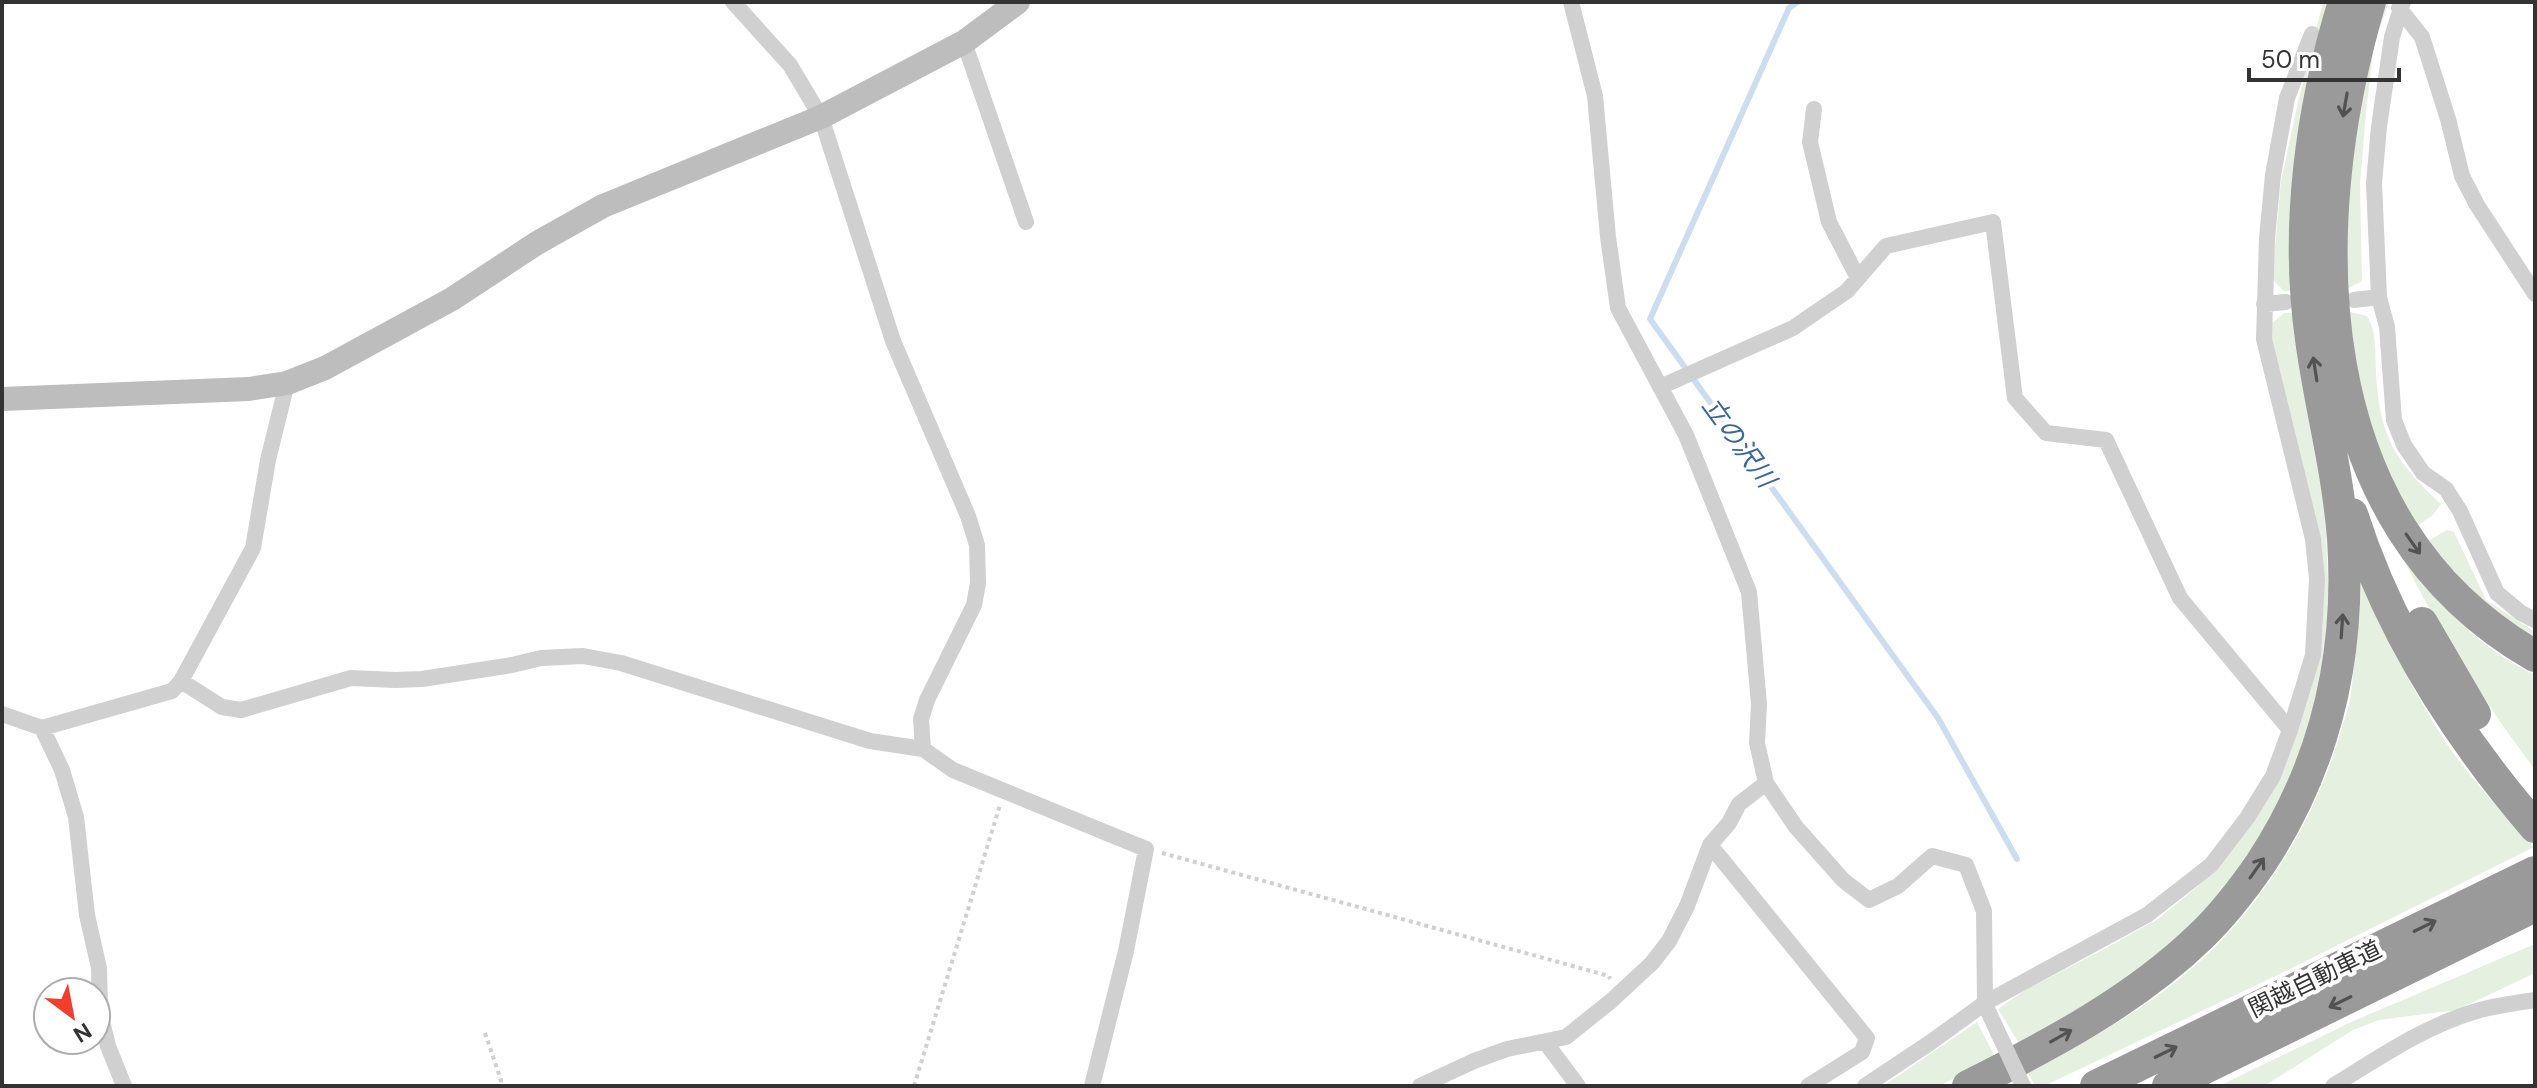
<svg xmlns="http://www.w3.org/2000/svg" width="2537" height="1088" viewBox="0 0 2537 1088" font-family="'DM Sans','Noto Sans JP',sans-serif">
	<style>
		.green { fill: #e6f0e1 }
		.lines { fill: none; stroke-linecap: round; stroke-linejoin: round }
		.stream { stroke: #cdddf0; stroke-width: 6 }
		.path { stroke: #d0d0d0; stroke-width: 4; stroke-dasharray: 4 4; stroke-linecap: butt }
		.street { stroke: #d0d0d0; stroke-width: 16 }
		.secondary { stroke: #bdbdbd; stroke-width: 24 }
		.highway { stroke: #9a9a9a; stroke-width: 32 }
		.street-bridge { stroke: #d0d0d0; stroke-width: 16 }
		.oneway { stroke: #525252 }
		.labels { text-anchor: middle; stroke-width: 8; stroke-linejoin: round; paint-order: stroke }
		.street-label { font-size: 24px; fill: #333; stroke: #fff }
		.water-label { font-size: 26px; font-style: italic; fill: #39669c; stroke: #fff }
	</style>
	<rect width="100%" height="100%" fill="#fff"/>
	<path class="green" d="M2323,2H2329L2292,291H2284L2272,279L2281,181L2298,102Z
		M2383,2H2389L2374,45L2366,112L2360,185L2362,281L2345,290V244L2355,117Z
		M2346,311L2367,316C2377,332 2375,352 2376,370C2379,436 2394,460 2441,504L2433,515L2417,526L2393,486L2358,389Z
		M2284,313H2295L2307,409L2325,512L2330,622L2310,735L2263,839L2196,923L2111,990L2019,1043L1998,1009L2027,989L2106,948L2158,919L2198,886L2245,830L2317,666L2323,625L2324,569L2318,532L2271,340L2272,323Z
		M2447,530L2454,532L2486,600L2535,632V641L2482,603L2428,541Z
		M2401,554C2445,607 2472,644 2535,675V770C2484,701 2438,631 2401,554Z
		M2355,571C2383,630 2411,689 2447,744C2472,781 2504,814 2534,847L2286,971L2044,1086H2035L2028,1073C2079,1045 2132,1017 2178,980C2255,918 2312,829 2340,734C2343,723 2348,711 2350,699C2357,658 2354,613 2355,571Z
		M2535,944V973L2457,1010L2379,1020L2353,1030L2264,1086H2219L2351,1022Z
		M1977,1022L1995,1057L1939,1086H1883Z"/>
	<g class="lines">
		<path class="stream" d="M1797,2L1789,8L1650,319L1938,718L2017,859"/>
		<path class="path" d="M1162,853L1609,976L1610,979
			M485,1033L501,1080L500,1086
			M914,1086L1000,805"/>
		<path class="street" d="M733,2L790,65L821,117L893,341L968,516L977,545L978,583L974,605L927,700L921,719L923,749L953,770L1146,849L1126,951L1092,1086
			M1571,2L1595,96L1608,237L1618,308L1686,435L1749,592L1759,704L1757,743L1766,783L1796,827L1843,880L1869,900L1898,886L1932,856L1966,865L1984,911L1985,1003L1987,1009
			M2403,2L2392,37L2379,127L2374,183L2379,297L2387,327L2394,420L2404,445L2423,473L2446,489L2460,511L2497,593L2521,613L2535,620
			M2399,8L2422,37L2448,119L2462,176L2477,205L2535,294
			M964,42L1026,222
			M1814,109L1810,142L1829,222L1858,278
			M2354,300L2379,297
			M2264,304L2286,302
			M1660,387L1793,328L1847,291L1886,246L1993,222L2015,398L2046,433L2106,440L2180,598L2290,730
			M181,681L222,707L241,710L351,678L395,680L422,679L512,665L541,658L583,656L621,663L870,741L923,749
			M2,714L42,728L172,691L181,681L253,548L268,460L287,383
			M42,728L62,770L76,817L87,915L99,968L100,1013L108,1046L124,1086
			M1710,845L1867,1038L1862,1052L1808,1086
			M1546,1043L1578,1086
			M1420,1086L1474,1061L1507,1049L1566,1037L1611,1001L1652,963L1669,941L1687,906L1710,845L1729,823L1739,804L1766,783
			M1865,1086L1931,1042L1985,1003L2147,915L2211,865L2247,818L2273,776L2290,730L2313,655L2317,579L2313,539L2264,339L2267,238L2273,175L2287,98L2312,34
			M2333,1086C2380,1057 2426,1025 2480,1010C2498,1005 2517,1003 2535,1000"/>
		<path class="secondary" d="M2,399L249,389L287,383L325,368L452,299L537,243L603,206L821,117L964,42L1018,2"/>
		<path class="highway" d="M2370,2C2303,228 2304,524 2535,656
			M2352,514C2389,630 2456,735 2535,827
			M2422,623L2475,714
			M1968,1086C2050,1045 2135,1000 2201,936C2224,914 2243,889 2261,863C2326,764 2351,656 2343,539C2338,471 2320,406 2311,339C2295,227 2311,109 2344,2
			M2096,1086L2535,872
			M2168,1086L2535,906"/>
		<path class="street-bridge" d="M1989,1013L2023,1086"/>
	</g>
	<defs><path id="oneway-shaft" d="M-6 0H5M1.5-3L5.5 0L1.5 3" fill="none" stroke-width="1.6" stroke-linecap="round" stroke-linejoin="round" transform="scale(2)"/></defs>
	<g class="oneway">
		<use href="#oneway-shaft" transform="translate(2345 105) rotate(100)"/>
		<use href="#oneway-shaft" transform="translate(2315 369) rotate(-99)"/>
		<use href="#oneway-shaft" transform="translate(2413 544) rotate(55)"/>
		<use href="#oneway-shaft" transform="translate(2342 626) rotate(-86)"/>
		<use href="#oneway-shaft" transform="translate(2257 868) rotate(-55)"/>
		<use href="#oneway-shaft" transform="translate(2425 926) rotate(-26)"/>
		<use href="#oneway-shaft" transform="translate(2340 1002) rotate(154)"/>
		<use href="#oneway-shaft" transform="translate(2061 1036) rotate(-29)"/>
		<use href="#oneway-shaft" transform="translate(2166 1052) rotate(-26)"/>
	</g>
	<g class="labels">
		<g class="street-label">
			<text transform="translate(2315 979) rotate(-26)" y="8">関越自動車道</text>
		</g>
		<g class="water-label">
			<text transform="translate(1739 442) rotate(54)" y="9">立の沢川</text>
		</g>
	</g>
	<rect width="2537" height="1088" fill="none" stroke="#333333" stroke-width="8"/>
	<g transform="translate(72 1016) rotate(148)"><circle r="38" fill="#ffffff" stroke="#adadad" stroke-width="2"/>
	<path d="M0-6L14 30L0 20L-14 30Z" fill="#f13e2d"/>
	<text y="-12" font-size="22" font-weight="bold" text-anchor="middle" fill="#333333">N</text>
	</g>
	<path d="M2249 68v12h150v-12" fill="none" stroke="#333333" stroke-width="4"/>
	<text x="2261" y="68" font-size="24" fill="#333333" stroke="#ffffff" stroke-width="6" paint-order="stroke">50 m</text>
</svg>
